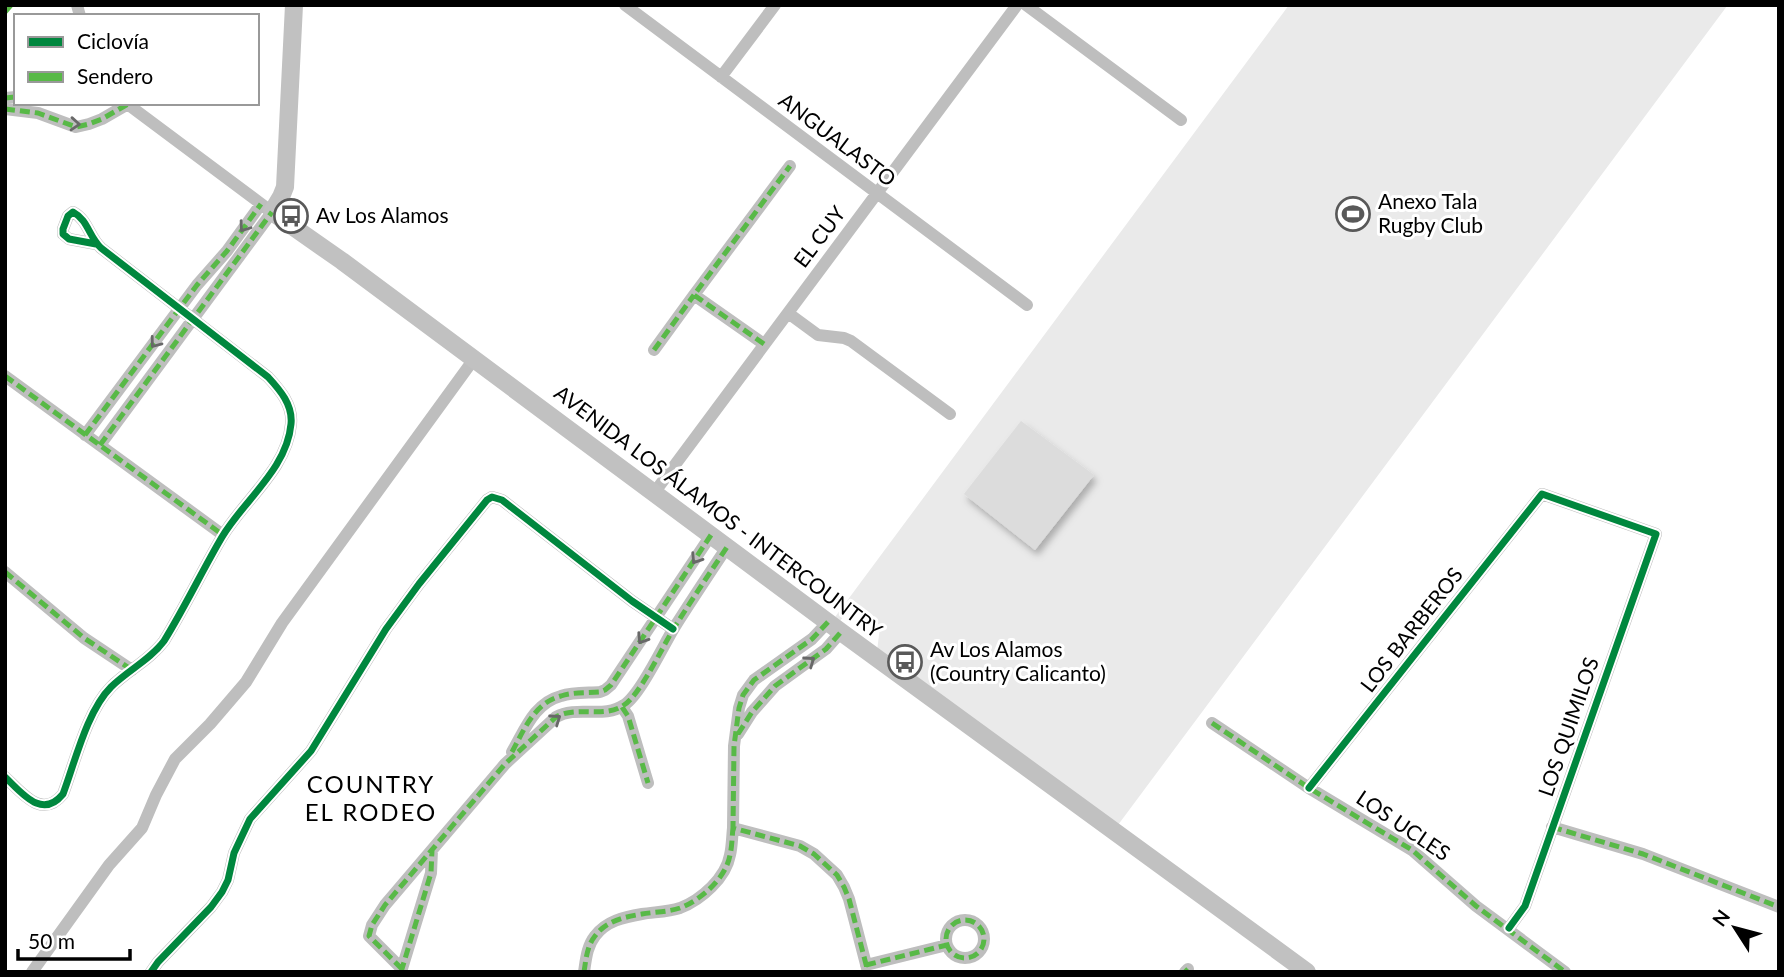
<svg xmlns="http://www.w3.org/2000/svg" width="1784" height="977" viewBox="0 0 1784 977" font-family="Lato,sans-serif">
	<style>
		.green { fill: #eaeaea }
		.building { fill: #dcdcdc; filter: url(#shadow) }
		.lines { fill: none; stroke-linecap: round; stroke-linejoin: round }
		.street { stroke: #bebebe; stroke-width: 12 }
		.secondary { stroke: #c1c1c1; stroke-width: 18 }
		.quiet { stroke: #58b947; stroke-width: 5; stroke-dasharray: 10 5; stroke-linecap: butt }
		.cycleway-casing { stroke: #fff; stroke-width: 11 }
		.cycleway { stroke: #00873e; stroke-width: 7 }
		.oneway { stroke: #686868 }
		.labels { text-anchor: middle; stroke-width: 6; stroke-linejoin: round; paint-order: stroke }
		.street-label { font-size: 21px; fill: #000; stroke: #fff }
		.poi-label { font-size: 21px; fill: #000; stroke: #fff; text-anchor: start }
		.quarter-label { font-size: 24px; letter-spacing: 2px; fill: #000; stroke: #fff }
	</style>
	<defs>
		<filter id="shadow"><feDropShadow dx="3" dy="5.5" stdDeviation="3.5" flood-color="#0004"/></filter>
	</defs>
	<rect width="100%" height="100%" fill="#fff"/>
	<path class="green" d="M1289,5L1727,6L1118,825L877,651L880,627L851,607L840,621L835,617Z"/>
	<path class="building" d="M1021,421L1094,475L1035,550L964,494Z"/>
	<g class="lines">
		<path class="street" d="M77,5L80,16
			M625,5L1027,305
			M1026,5L1181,120
			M721,77L775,5
			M5,98L16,97
			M5,109L38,113L76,127L89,124L102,119L128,104
			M788,313L818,335L844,338L851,341L950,414
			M764,344L694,295L790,166
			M654,350L694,295
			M5,376L223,535
			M85,435L197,285L227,251L261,204
			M100,445L272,212L126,103
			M654,493L1017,5
			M5,572L84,638L132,670
			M828,622L812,639L754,680L743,695L739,708L734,746L733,828L800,846L814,854L837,875L844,887L849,899L868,972
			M622,707L628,716L648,783
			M1212,723L1309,788L1412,850L1476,906L1565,972
			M738,734L752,712L775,686L826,649L841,632
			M512,752C525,730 534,703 561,696C573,692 587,693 600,692L605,690L611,685L711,535
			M5,777C22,793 42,820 63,794C75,762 87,711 111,687C128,670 150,660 164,641C185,607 202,571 222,537C244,500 287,469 291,424C293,405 280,390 268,377L101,248C89,237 88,220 73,212L68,216L63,229V234L69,239L96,244
			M1309,788L1542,494L1656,534L1525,906L1509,928
			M1552,827L1643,854L1779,907
			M946 939a19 19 0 1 1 38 0a19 19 0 1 1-38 0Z
			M866,965L947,945
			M402,969L369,936L372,925L385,905L505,764L556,717C577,705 604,719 624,705C640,695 663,646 674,628C691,601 709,574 727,547
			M32,972L109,865L142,828L156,795L175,759L210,724L246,682L282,623L474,359
			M151,972L158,962L211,907L222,892L228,880L234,853L250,819L311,751L386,629L419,584L487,500L492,497L502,500L632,601L673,629
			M401,972L431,873L432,850
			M584,972C586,959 587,946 595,936C606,921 624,917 642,914C654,912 668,912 680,908C701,900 726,878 730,855C732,847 732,837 733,828
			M1185,972L1188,969"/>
		<path class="secondary" d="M294,5L285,187L281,197L272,212L342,261L841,632L1307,972"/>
		<path class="quiet" d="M5,12L11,5
			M5,98L16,97
			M5,109L38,113L76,127L89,124L102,119L128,104
			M764,344L694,295L790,166
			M654,350L694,295
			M5,376L223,535
			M85,435L197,285L227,251L261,204
			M100,445L272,212
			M5,572L84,638L132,670
			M828,622L812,639L754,680L743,695L739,708L734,746L733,828L800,846L814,854L837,875L844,887L849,899L868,972
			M622,707L628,716L648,783
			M1212,723L1309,788L1412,850L1476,906L1565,972
			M738,734L752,712L775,686L826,649L841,632
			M512,752C524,730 534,703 561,696C573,692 587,693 600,692L605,690L611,685L711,535
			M1552,827L1643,854L1779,907
			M946 939a19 19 0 1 1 38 0a19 19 0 1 1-38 0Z
			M866,965L947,945
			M402,969L369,936L372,925L385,905L505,764L556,717C577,705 604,719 624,705C640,695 663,646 674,628C691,601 709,574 727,547
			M401,972L431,873L432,850
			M584,972C586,959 587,946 595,936C606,921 624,917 642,914C654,912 668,912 680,908C701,900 726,878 730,855C732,847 732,837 733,828
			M1185,972L1188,969"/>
		<g class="cycleway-casing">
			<path id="cycleway" d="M5,777C22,793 42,820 63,794C75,762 87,711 111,687C128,670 150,660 164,641C185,607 202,571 222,537C244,500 287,469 291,424C293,405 280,390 268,377L101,248C89,237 88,220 73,212L68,216L63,229V234L69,239L96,244
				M1309,788L1542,494L1656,534L1525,906L1509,928
				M151,972L158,962L211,907L222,892L228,880L234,853L250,819L311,751L386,629L419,584L487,500L492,497L502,500L632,601L673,629"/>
		</g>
		<use href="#cycleway" class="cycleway"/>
	</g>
	<defs><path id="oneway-chevron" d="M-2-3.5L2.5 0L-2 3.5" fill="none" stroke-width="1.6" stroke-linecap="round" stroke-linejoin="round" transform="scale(1.75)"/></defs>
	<g class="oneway">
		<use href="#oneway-chevron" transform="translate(75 124) rotate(4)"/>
		<use href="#oneway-chevron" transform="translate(244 227) rotate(126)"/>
		<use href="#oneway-chevron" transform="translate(155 343) rotate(127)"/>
		<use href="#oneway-chevron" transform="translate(696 559) rotate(123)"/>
		<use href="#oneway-chevron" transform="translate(642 639) rotate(123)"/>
		<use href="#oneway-chevron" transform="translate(810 661) rotate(-35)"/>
		<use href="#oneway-chevron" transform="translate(556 719) rotate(-35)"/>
	</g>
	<defs>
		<g id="stadium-ring" transform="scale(1.75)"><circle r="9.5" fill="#fff" stroke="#595959" stroke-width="1.5"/><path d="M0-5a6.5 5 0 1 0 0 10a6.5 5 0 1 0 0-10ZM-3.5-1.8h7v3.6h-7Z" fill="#595959"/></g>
		<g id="bus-ring" transform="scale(1.75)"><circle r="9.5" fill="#fff" stroke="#595959" stroke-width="1.5"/><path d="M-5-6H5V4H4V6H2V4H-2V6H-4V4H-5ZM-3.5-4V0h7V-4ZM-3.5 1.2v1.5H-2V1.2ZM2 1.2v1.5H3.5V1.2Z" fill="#595959"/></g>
	</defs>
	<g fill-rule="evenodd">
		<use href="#stadium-ring" x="1353" y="214"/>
		<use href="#bus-ring" x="291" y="216"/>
		<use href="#bus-ring" x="905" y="662"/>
	</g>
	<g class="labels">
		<g class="street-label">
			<text transform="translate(837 140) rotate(37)" y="7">ANGUALASTO</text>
			<text transform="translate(820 237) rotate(-53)" y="7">EL CUY</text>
			<text transform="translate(718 512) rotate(37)" y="7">AVENIDA LOS ÁLAMOS - INTERCOUNTRY</text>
			<text transform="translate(1412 630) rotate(-52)" y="7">LOS BARBEROS</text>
			<text transform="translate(1569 727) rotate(-71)" y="7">LOS QUIMILOS</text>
			<text transform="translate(1403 826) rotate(34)" y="7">LOS UCLES</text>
		</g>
		<g class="poi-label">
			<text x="1378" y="209">Anexo Tala<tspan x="1378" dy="24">Rugby Club</tspan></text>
			<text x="316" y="223">Av Los Alamos</text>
			<text x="930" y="657">Av Los Alamos<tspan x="930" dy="24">(Country Calicanto)</tspan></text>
		</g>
		<g class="quarter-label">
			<text x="371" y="793">COUNTRY<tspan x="371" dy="28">EL RODEO</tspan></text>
		</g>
	</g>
	<rect width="1784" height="977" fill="none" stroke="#000000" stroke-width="14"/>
	<rect x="14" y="14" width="245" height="91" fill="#ffffff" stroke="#999999" stroke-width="2"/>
	<rect x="28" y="37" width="35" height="10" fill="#00873e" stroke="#999999" stroke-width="2"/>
	<text x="77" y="49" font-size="21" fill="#000000">Ciclovía</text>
	<rect x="28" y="72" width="35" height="10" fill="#58b947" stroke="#999999" stroke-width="2"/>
	<text x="77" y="84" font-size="21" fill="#000000">Sendero</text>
	<g transform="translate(1735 928) rotate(306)" stroke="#ffffff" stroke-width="5" paint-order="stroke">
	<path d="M0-5L12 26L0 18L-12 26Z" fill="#000000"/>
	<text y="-10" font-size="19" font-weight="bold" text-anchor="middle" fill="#000000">N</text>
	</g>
	<path d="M18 949v10h112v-10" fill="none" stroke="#000000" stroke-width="3.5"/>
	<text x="28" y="949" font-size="21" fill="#000000" stroke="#ffffff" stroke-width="5" paint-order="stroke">50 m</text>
</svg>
